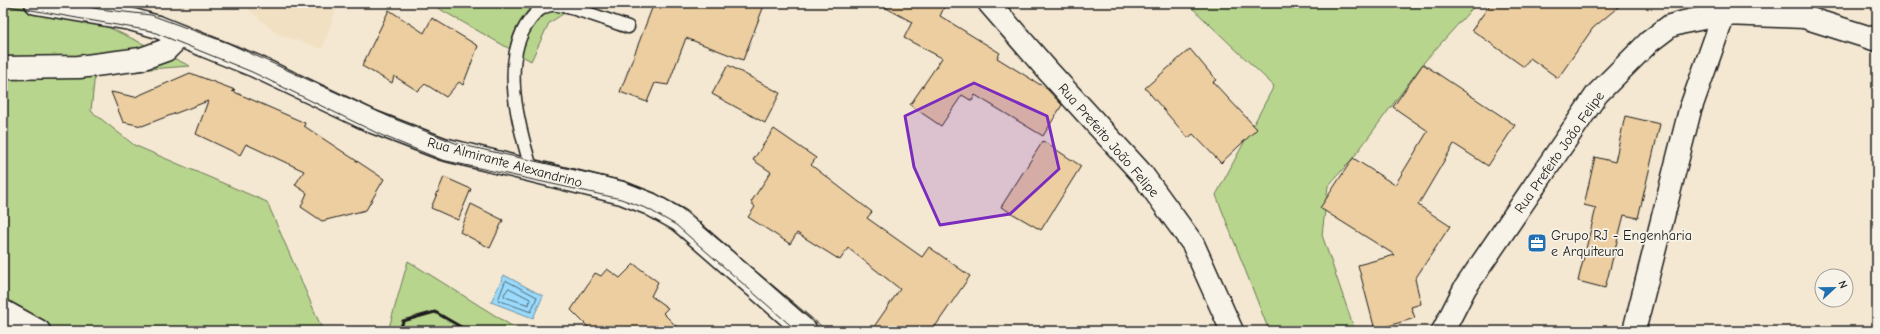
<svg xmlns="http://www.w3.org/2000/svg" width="1880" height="334" viewBox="0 0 1880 334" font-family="'Comic Neue',sans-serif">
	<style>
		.built { fill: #f2e0c3 }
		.green { fill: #b8d58e; stroke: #6a7855 }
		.water { fill: #9adafc; stroke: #688ea2 }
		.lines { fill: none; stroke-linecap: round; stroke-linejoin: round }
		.shore { stroke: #4e6876; stroke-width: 1 }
		.building { fill: #edcea0; stroke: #1c1c1c }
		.service-casing { stroke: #1c1c1c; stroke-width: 15 }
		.minor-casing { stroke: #1c1c1c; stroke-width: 25 }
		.tertiary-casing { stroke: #1c1c1c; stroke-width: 25 }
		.service { stroke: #f7f3e8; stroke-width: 12 }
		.minor { stroke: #f7f3e8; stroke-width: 22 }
		.tertiary { stroke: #f7f3e8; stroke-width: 22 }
		.tram { stroke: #1c1c1c; stroke-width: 1 }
		.rail { stroke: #1c1c1c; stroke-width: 3 }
		.marked { fill: #7b2cbf; fill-opacity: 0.2; stroke: #7b2cbf; stroke-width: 3; stroke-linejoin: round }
		.labels { text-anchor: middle; stroke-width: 3.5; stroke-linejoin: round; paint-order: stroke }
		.street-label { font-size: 14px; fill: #1c1c1c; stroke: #f7f3e8 }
		.poi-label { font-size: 14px; fill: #1c1c1c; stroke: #f7f3e8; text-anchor: start }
	</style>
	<rect width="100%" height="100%" fill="#f4e8d2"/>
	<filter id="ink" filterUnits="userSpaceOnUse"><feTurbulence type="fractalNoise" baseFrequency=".025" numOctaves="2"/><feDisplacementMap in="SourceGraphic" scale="8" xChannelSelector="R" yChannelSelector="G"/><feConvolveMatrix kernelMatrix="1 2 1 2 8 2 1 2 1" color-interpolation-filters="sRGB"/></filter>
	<g filter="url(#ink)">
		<path class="built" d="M241,3H338L322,49L277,34Z"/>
		<path class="green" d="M3,3H57L190,66L95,73L91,111L134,145L267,202L323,331H3Z
			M429,3H580L549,23L531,61Z
			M1187,3H1477L1425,61L1353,158L1328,186L1322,235L1355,331H1269L1216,195L1274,86Z
			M408,261L520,331H388Z"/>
		<path class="water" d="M504,275L543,296L533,318L491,302Z"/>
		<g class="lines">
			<path class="shore" d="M507,281L537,297L531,312L498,300L505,282Z
				M509,288L530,299L529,305L505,297L504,295Z"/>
		</g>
		<path class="building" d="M654,3H765L743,60L686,38L668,85L655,83L647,102L620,92Z
			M877,3H946L940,16L1000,53L997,58L1047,89L1062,105L1043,136L975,95L972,101L962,95L941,126L910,105L942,58L904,38L912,22Z
			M1491,3H1623L1593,28L1558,78L1530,58L1524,67L1472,30Z
			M389,10L424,33L432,18L478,46L463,85L459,82L446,97L425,84L418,91L394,76L392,83L362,66Z
			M1190,49L1216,80L1213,82L1257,129L1221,163L1193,134L1188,138L1145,88Z
			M1423,64L1515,125L1488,166L1454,144L1418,205L1450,226L1415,279L1421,304L1411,307L1415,318L1375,330L1358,265L1395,255L1320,208L1353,158L1395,185L1428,131L1393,107Z
			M728,65L780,93L765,123L712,94Z
			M190,73L235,90L232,91L305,123L304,126L384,179L366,210L322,221L301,207L307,193L295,185L304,171L246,144L240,155L196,134L208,101L142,126L123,122L111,92L135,97Z
			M1625,116L1660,124L1638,218L1624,215L1605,288L1578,281L1596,208L1584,205L1595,157L1615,162Z
			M774,129L816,158L811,165L872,212L867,218L922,257L929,247L970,276L932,331H871L900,289L848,248L840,260L797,233L790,244L748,217L755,207L751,202L771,172L753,160Z
			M1043,141L1081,166L1041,230L1001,207Z
			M444,177L471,189L458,220L431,208Z
			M471,204L503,220L490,248L460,232Z
			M634,264L658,282L651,296L668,308L663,313L681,331H592L571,310L595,273L601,276L607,269L620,278Z"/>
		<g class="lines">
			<g class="service-casing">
				<path id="service" d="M532,171C519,128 499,59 530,20C535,13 542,6 551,5C565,3 612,22 628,27"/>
			</g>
			<g class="minor-casing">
				<path id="minor" d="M989,3L1049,72L1142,174L1193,244L1232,331
					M3,68L79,67L141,59L166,50L180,36
					M3,311L39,331
					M1443,331L1465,288L1597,94L1649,42L1670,26L1684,22L1724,14L1804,17L1877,40
					M1634,331L1690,110L1724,14"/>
			</g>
			<g class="tertiary-casing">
				<path id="tertiary" d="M36,3L130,19L158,27L255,66L373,122L443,149L622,193L650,204L679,220L806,331"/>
			</g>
			<use href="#service" class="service"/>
			<use href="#minor" class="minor"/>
			<use href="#tertiary" class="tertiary"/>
			<path class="tram" d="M71,3L99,9L151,15L228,43L392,118L458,144L624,181L655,193L682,209L827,331
				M3,5L151,31L252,72L381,135L442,160L621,199L648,209L676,225L797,331"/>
			<path class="rail" d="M400,331L403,321L435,312L468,331"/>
		</g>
	</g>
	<path class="marked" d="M974,83L1047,116L1059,169L1010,214L940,225L914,167L905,116Z"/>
	<defs>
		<g id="office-square" transform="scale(1)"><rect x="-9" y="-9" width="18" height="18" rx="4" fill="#1f6fb2" stroke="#f7f3e8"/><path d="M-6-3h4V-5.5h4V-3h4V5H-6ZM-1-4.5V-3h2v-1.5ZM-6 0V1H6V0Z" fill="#fff"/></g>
	</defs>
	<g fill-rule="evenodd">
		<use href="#office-square" x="1537" y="243"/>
	</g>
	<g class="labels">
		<g class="street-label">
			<text transform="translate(1109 140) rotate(49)" y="5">Rua Prefeito João Felipe</text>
			<text transform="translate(1559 152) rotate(-55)" y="5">Rua Prefeito João Felipe</text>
			<text transform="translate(505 162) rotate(15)" y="5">Rua Almirante Alexandrino</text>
		</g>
		<g class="poi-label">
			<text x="1551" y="240">Grupo RJ - Engenharia<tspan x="1551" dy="16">e Arquiteura</tspan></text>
		</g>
	</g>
	<rect width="1880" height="334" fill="none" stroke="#f7f3e8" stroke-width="16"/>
	<rect x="8" y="8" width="1864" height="318" fill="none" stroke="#1c1c1c" stroke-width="1.5" filter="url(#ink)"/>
	<g transform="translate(1834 288) rotate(68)"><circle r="19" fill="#f7f3e8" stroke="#9f9d96"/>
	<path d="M0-3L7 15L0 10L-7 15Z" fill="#1f6fb2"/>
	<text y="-6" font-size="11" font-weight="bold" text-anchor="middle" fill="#1c1c1c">N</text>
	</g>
</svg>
